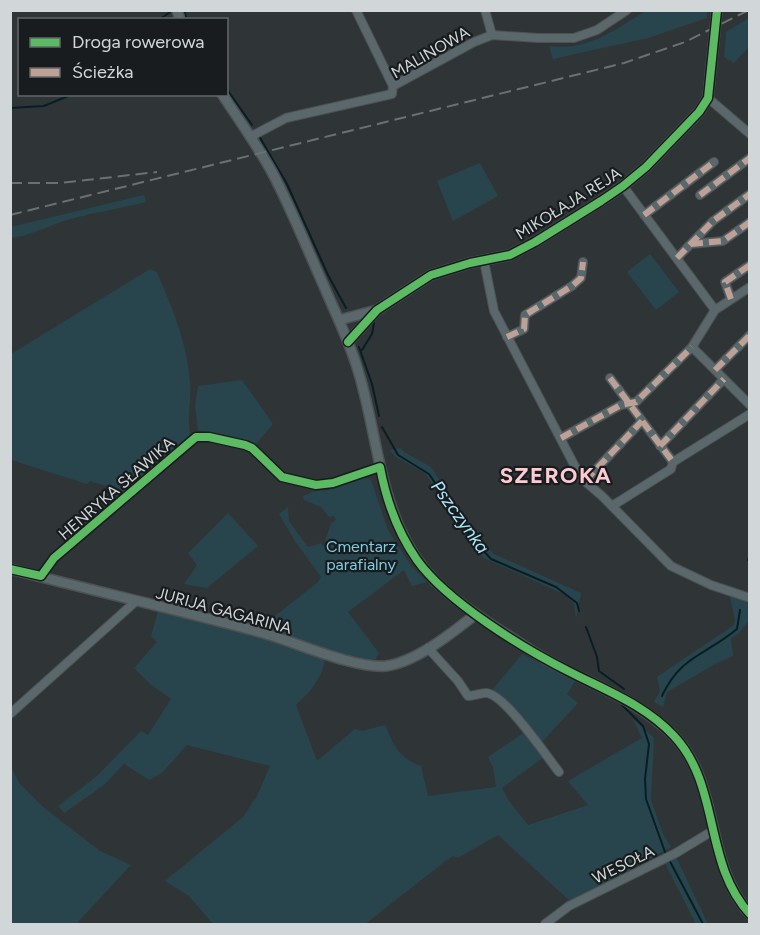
<svg xmlns="http://www.w3.org/2000/svg" width="760" height="935" viewBox="0 0 760 935" font-family="Figtree,sans-serif">
	<style>
		.green { fill: #28454d }
		.lines { fill: none; stroke-linecap: round; stroke-linejoin: round }
		.stream { stroke: #081e25; stroke-width: 2 }
		.minor-casing { stroke: #4d5153; stroke-width: 10 }
		.tertiary-casing { stroke: #4d5153; stroke-width: 12 }
		.minor { stroke: #5a686c; stroke-width: 8 }
		.tertiary { stroke: #5a686c; stroke-width: 9 }
		.rail { stroke: #687174; stroke-width: 2; stroke-dasharray: 12 6; stroke-linecap: butt }
		.quiet { stroke: #bda197; stroke-width: 6; stroke-dasharray: 12 6; stroke-linecap: butt }
		.cycleway-casing { stroke: #181c1e; stroke-width: 11 }
		.cycleway { stroke: #5cba63; stroke-width: 8 }
		.labels { text-anchor: middle; stroke-width: 4.5; stroke-linejoin: round; paint-order: stroke }
		.street-label { font-size: 16px; fill: #d1d7d9; stroke: #181c1e }
		.park-label { font-size: 16px; fill: #7ecde4; stroke: #181c1e }
		.water-label { font-size: 18px; font-style: italic; fill: #abe9fc; stroke: #181c1e }
		.district-label { font-size: 22px; font-weight: bold; letter-spacing: 1.5px; fill: #fecad1; stroke: #181c1e }
	</style>
	<rect width="100%" height="100%" fill="#2f3536"/>
	<path class="green" d="M646,11H707V18L648,38L553,59L549,46C587,52 616,29 646,11Z
		M749,18V47L734,63L724,57L726,32Z
		M480,163L498,196L453,221L437,181Z
		M144,195L146,202C118,209 90,213 64,221C46,227 29,236 11,238V227Z
		M650,254L679,292L656,310L627,272Z
		M150,269L157,272C172,308 187,342 190,382C192,400 186,419 191,437L125,492L90,481L87,484L11,460V354Z
		M242,380L273,424L254,446L198,430L195,405L198,386Z
		M401,448L404,452L431,467L444,487L436,489L425,473L396,457L390,450Z
		M364,477L371,480L388,530L411,566L427,582L412,586L404,570L348,612L379,653L374,662L360,660L261,627L317,583L321,577L295,541L279,514L288,507L289,521L308,547L321,543L323,546L327,544L325,541L331,524L336,520L334,516L329,517L321,507L304,500L303,496L315,491L329,490Z
		M446,491L473,533L494,554L581,593L576,619L574,603L564,594L484,558L467,538L438,493Z
		M228,513L258,546L207,588L184,584L197,565L188,553Z
		M729,592L749,604V620L739,633L731,638L733,656L715,664L667,692L663,707L654,702L660,691L657,677L734,625L735,620Z
		M158,612L250,634L325,658C323,678 309,693 296,705L317,761L355,729L362,731L385,725C394,746 398,757 421,766L428,796L496,787L493,767L488,757L525,732L544,757L502,788L509,801L528,825L588,805L568,781L642,738L633,719L654,738L651,800L663,834L671,847L571,902L498,835L458,858L453,856L447,860L365,924H213L189,896L165,881L243,817L257,796L270,766L187,745L162,773L149,780L124,764L104,785L64,813L58,806L97,776L141,731L148,735L171,699L150,684L134,668L157,642L151,636Z
		M522,654L575,681L567,694L578,703L541,743L493,689Z
		M11,767L19,783L43,807L100,851L131,865L76,924H11Z
		M676,857L708,924H696L665,863Z"/>
	<g class="lines">
		<path class="stream" d="M184,10L187,20
			M159,20L170,12
			M226,88L252,125
			M10,108L44,106L73,94
			M259,136L287,184L328,275L346,308
			M359,347L372,384L379,416
			M362,350L372,334L374,323
			M382,427L398,455L429,474L470,536L491,559L556,587L577,603L579,611
			M748,560L750,556
			M586,627L597,657L599,671L624,689
			M662,696C680,656 706,655 737,629L740,610
			M622,705L643,726L649,744L645,779L646,799L665,852L703,924"/>
		<g class="minor-casing">
			<path id="minor" d="M356,10L393,86
				M485,10L492,35
				M708,98L750,134
				M250,137L286,118L392,94L393,86L474,42L492,35L538,38H574L597,30L627,10
				M623,186L715,310L692,347L750,405
				M700,195L750,158
				M644,215L714,162
				M691,244L723,241L750,222
				M677,258L713,221L750,194
				M484,261L494,311L581,478L602,496L671,566L711,585L750,598
				M731,299L725,282L750,265
				M715,310L750,287
				M507,337L524,329L525,315L572,286L581,278L583,262
				M715,370L750,335
				M610,378L673,462
				M561,438L621,405L636,402L692,347
				M660,446L724,379
				M585,481L642,421
				M612,506L671,469L673,462L750,414
				M41,576L54,558L196,437H209L245,445L252,448L282,477L316,485L333,483L380,467
				M428,648L458,681L468,696C475,696 480,693 486,693C504,693 547,757 559,772
				M10,714L135,602
				M545,924L569,906L676,853L714,830"/>
		</g>
		<g class="tertiary-casing">
			<path id="tertiary" d="M177,10L180,20
				M222,94C239,120 257,145 272,172C291,208 306,246 323,284C334,310 347,336 356,364C376,424 377,489 408,545C429,584 466,608 501,631C520,643 538,656 558,666C598,687 639,702 672,734C722,783 703,863 750,914
				M339,320L377,310
				M348,342L377,310L431,275L470,263L510,255L535,242L601,201L623,186L646,167L699,112L708,98L717,10
				M10,569C94,591 179,610 263,633C295,642 355,669 386,666C416,662 452,633 476,614"/>
		</g>
		<use href="#minor" class="minor"/>
		<use href="#tertiary" class="tertiary"/>
		<path class="rail" d="M10,183H60L157,172
			M10,215L624,63L685,42L749,10"/>
		<path class="quiet" d="M700,195L750,158
			M644,215L714,162
			M691,244L723,241L750,222
			M677,258L713,221L750,194
			M731,299L725,282L750,265
			M507,337L524,329L525,315L572,286L581,278L583,262
			M715,370L750,335
			M610,378L673,462
			M561,438L621,405L636,402L692,347
			M660,446L724,379
			M585,481L642,421"/>
		<g class="cycleway-casing">
			<path id="cycleway" d="M348,342L377,310L431,275L470,263L510,255L535,242L601,201L623,186L646,167L699,112L708,98L717,10
				M10,569L41,576L54,558L196,437H209L245,445L252,448L282,477L316,485L333,483L380,467C386,499 398,533 417,560C447,602 524,649 570,672C607,691 645,705 674,736C721,786 703,864 750,914"/>
		</g>
		<use href="#cycleway" class="cycleway"/>
	</g>
	<g class="labels">
		<g class="street-label">
			<text transform="translate(430 52) rotate(-30)" y="6">MALINOWA</text>
			<text transform="translate(568 203) rotate(-32)" y="6">MIKOŁAJA REJA</text>
			<text transform="translate(116 488) rotate(-41)" y="6">HENRYKA SŁAWIKA</text>
			<text transform="translate(224 610) rotate(15)" y="6">JURIJA GAGARINA</text>
			<text transform="translate(623 864) rotate(-26)" y="6">WESOŁA</text>
		</g>
		<g class="park-label">
			<text x="361" y="552">Cmentarz<tspan x="361" dy="18">parafialny</tspan></text>
		</g>
		<g class="water-label">
			<text transform="translate(460 517) rotate(54)" y="6">Pszczynka</text>
		</g>
		<g class="district-label">
			<text x="556" y="483">SZEROKA</text>
		</g>
	</g>
	<rect width="760" height="935" fill="none" stroke="#d1d7d9" stroke-width="24"/>
	<rect x="18" y="18" width="210" height="78" fill="#181c1e" stroke="#626769" stroke-width="1.5"/>
	<rect x="30" y="38" width="30" height="9" fill="#5cba63" stroke="#626769" stroke-width="1.5"/>
	<text x="72" y="48" font-size="18" fill="#d1d7d9">Droga rowerowa</text>
	<rect x="30" y="68" width="30" height="9" fill="#bda197" stroke="#626769" stroke-width="1.5"/>
	<text x="72" y="78" font-size="18" fill="#d1d7d9">Ścieżka</text>
</svg>
